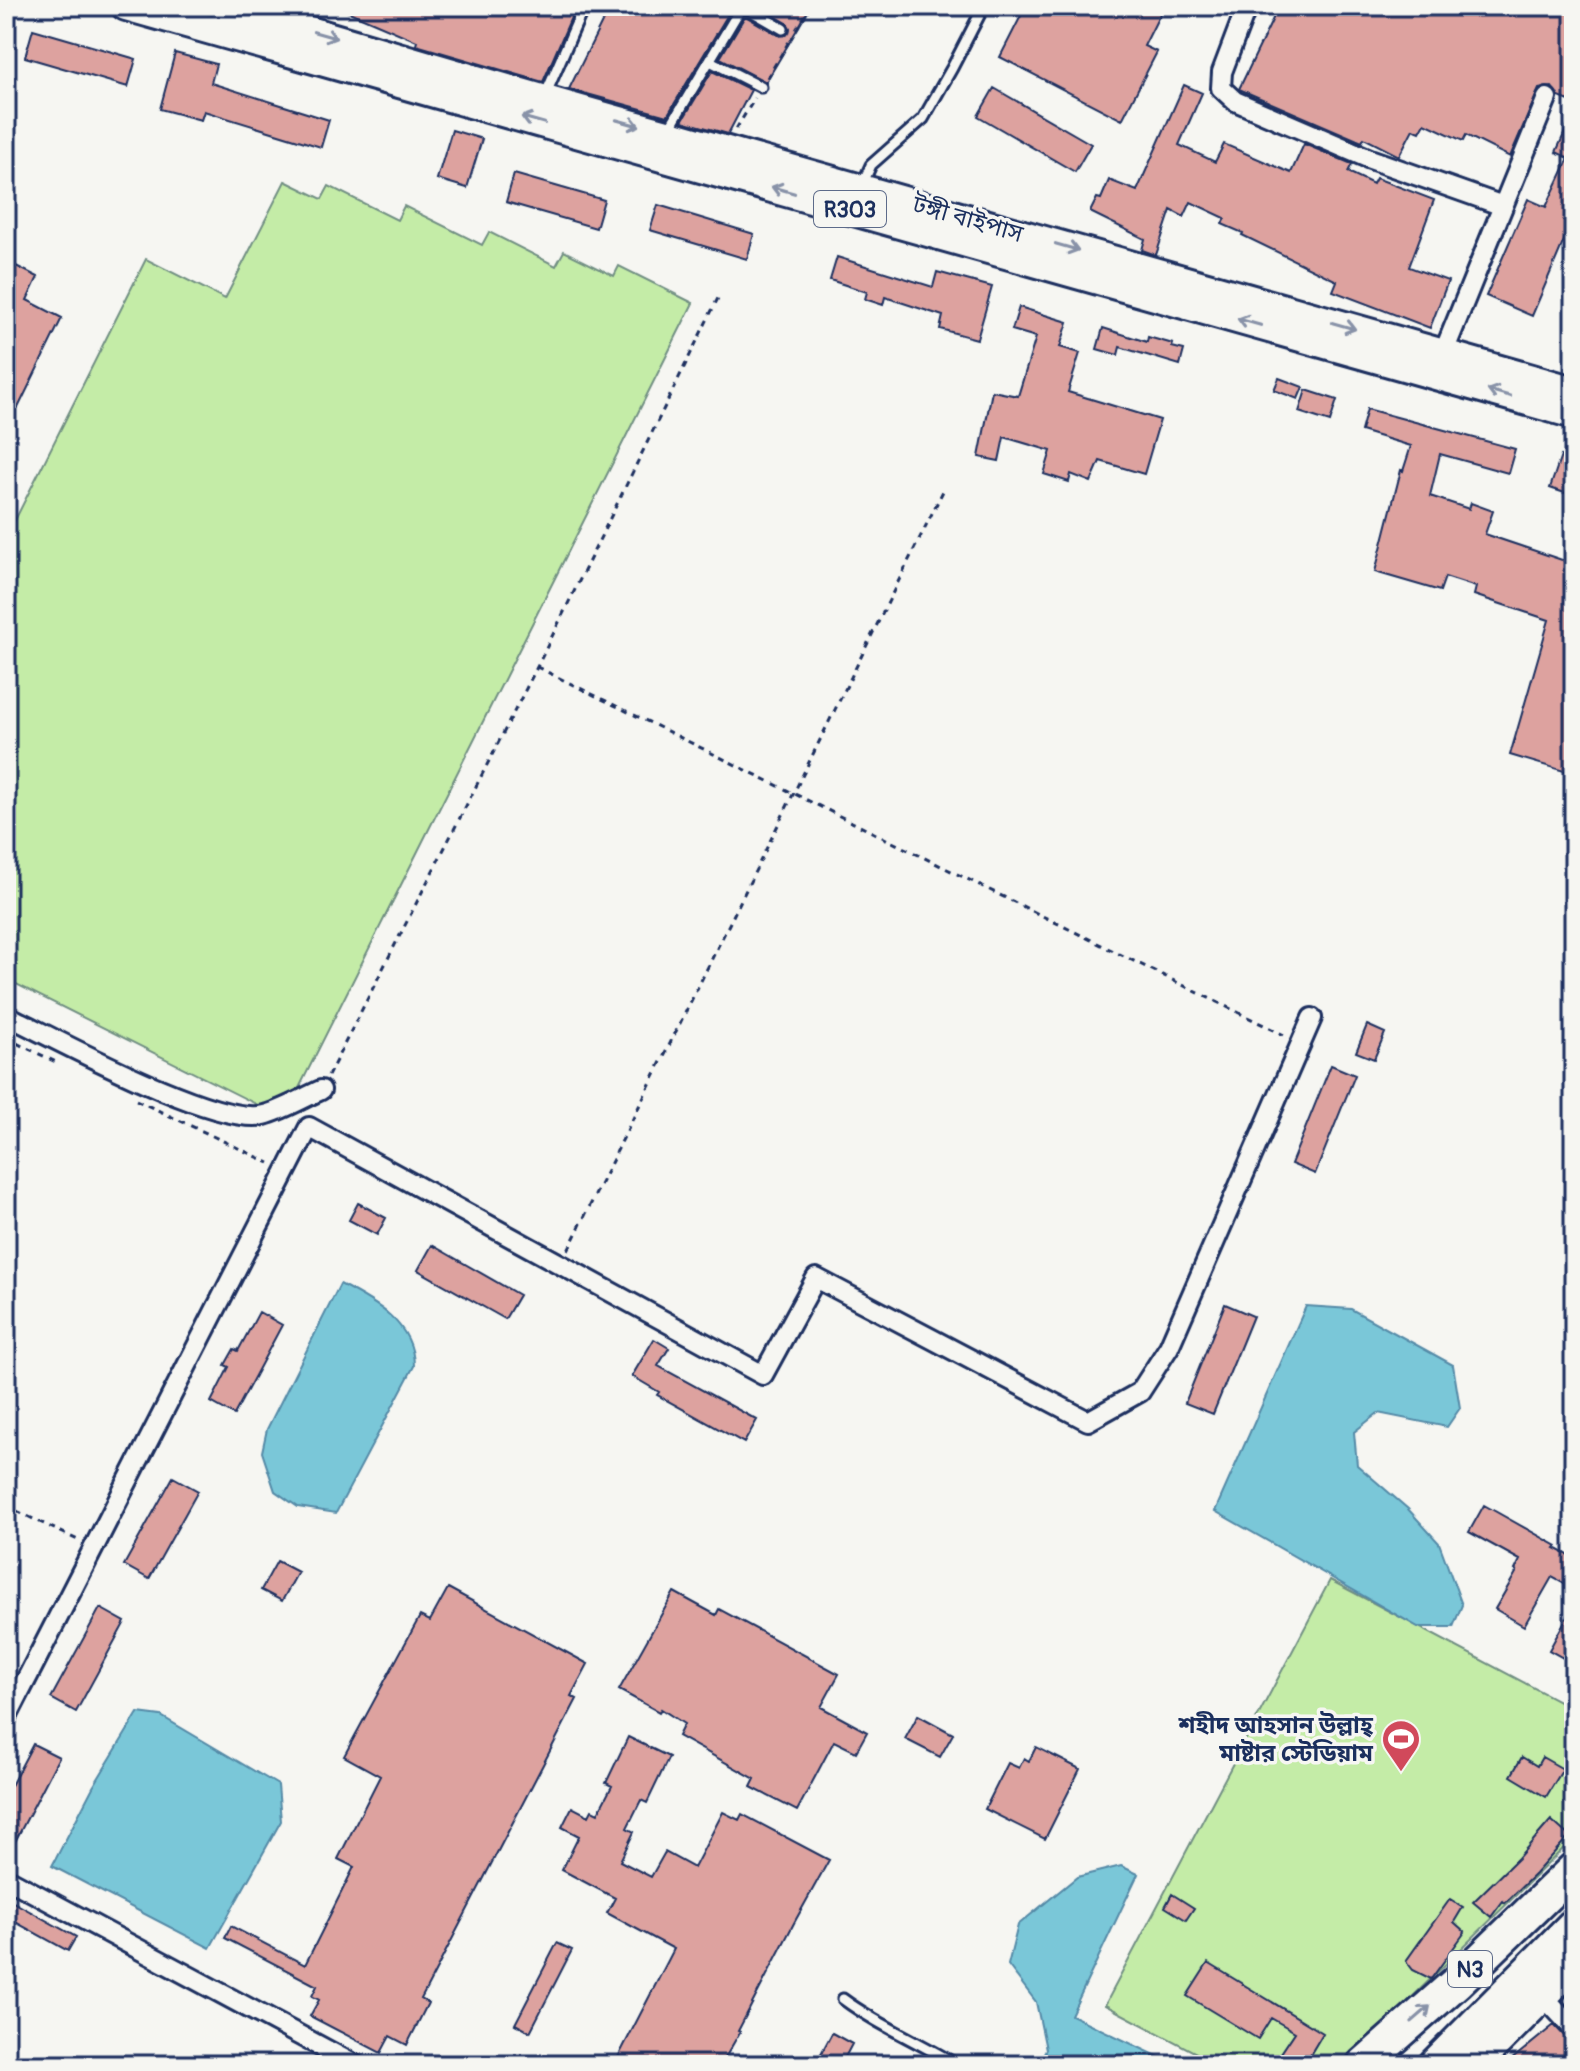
<svg xmlns="http://www.w3.org/2000/svg" width="1580" height="2071" viewBox="0 0 1580 2071" font-family="Pangolin,'Noto Sans Bengali',sans-serif">
	<style>
		.green { fill: #c4eca7; stroke: #708e82; stroke-width: 2 }
		.water { fill: #7ac7d8; stroke: #548aa7; stroke-width: 2 }
		.building { fill: #dda29f; stroke: #1b2f5e; stroke-width: 2 }
		.lines { fill: none; stroke-linecap: round; stroke-linejoin: round }
		.lane-casing { stroke: #1b2f5e; stroke-width: 15 }
		.street-casing { stroke: #1b2f5e; stroke-width: 24 }
		.primary-casing { stroke: #1b2f5e; stroke-width: 34 }
		.highway-casing { stroke: #1b2f5e; stroke-width: 38 }
		.path { stroke: #1b2f5e; stroke-width: 3; stroke-dasharray: 6 6; stroke-linecap: butt }
		.lane { stroke: #f6f6f2; stroke-width: 9 }
		.street { stroke: #f6f6f2; stroke-width: 18 }
		.primary { stroke: #f6f6f2; stroke-width: 28 }
		.highway { stroke: #f6f6f2; stroke-width: 32 }
		.oneway { stroke: #8892a8 }
		.labels { text-anchor: middle; stroke-width: 7; stroke-linejoin: round; paint-order: stroke }
		.shield { fill: #f6f6f2; stroke: #5d6b8a; stroke-width: 2 }
		.shield-label { font-size: 22px; font-weight: bold; fill: #1b2f5e }
		.street-label { font-size: 24px; fill: #1b2f5e; stroke: #f6f6f2 }
		.poi-label { font-size: 24px; font-weight: bold; fill: #1b2f5e; stroke: #f6f6f2; text-anchor: end }
	</style>
	<rect width="100%" height="100%" fill="#f6f6f2"/>
	<filter id="ink" filterUnits="userSpaceOnUse"><feTurbulence type="fractalNoise" baseFrequency=".0125" numOctaves="2"/><feDisplacementMap in="SourceGraphic" scale="16" xChannelSelector="R" yChannelSelector="G"/><feConvolveMatrix kernelMatrix="1 2 1 2 8 2 1 2 1" color-interpolation-filters="sRGB"/></filter>
	<g filter="url(#ink)">
		<path class="green" d="M285,181L322,199L329,186L397,220L404,206L482,245L489,232L556,266L564,251L614,276L619,266L693,303L284,1118L6,979V538L146,259L225,299Z
			M1330,1580L1574,1709V1838L1343,2065H1219L1105,2005Z"/>
		<path class="water" d="M340,1284C375,1302 414,1323 414,1366L336,1513L298,1507L275,1491L262,1452L267,1429Z
			M1306,1306L1351,1309L1453,1365L1460,1408L1447,1427L1378,1413L1354,1432L1357,1465L1408,1509L1439,1543L1462,1605L1453,1627H1418L1215,1511Z
			M138,1713L161,1716L278,1785L281,1821L210,1948L52,1866L93,1787Z
			M1121,1866L1138,1874L1071,2015L1176,2065H1038L1046,2049L1036,2002L1008,1965L1018,1925L1077,1877Z"/>
		<path class="building" d="M335,6H576L543,82L416,45L417,41Z
			M610,6H733L667,116L569,89Z
			M758,6H811L766,82L720,58L745,16L780,36L789,33L790,28L787,23Z
			M1026,6H1164L1144,46L1157,52L1122,120L1000,57Z
			M1279,6H1574V89L1569,101L1559,97L1552,87L1539,89L1510,157L1466,135L1463,141L1425,123L1420,132L1413,129L1399,156L1364,138L1362,142L1239,89Z
			M33,29L136,59L128,87L25,57Z
			M175,53L216,64L211,83L329,120L321,147L204,111L201,120L160,109Z
			M712,71L751,90L728,134L682,121Z
			M1184,85L1202,93L1179,145L1215,162L1224,144L1291,173L1304,144L1352,164L1348,172L1373,184L1376,178L1434,200L1409,267L1448,281L1430,328L1333,291L1337,281L1242,235L1243,233L1222,224L1225,218L1191,202L1184,217L1171,210L1156,255L1142,250L1145,239L1090,212L1097,198L1101,199L1109,180L1137,191Z
			M994,88L1091,144L1075,172L978,116Z
			M1574,112V217L1532,316L1486,296L1528,199L1546,207L1569,158L1556,152Z
			M452,130L482,139L467,188L437,179Z
			M514,174L604,200L596,228L506,202Z
			M658,205L754,234L747,259L650,230Z
			M837,257L933,287L937,272L992,287L977,339L940,329L943,316L885,297L883,305L865,299L867,292L830,280Z
			M6,261L38,277L27,300L62,318L18,408L6,403Z
			M1019,307L1068,322L1060,347L1080,353L1068,392L1160,420L1144,474L1100,461L1091,482L1071,474L1069,482L1044,474L1051,451L1004,437L999,461L979,457L992,391L1018,396L1036,337L1012,330Z
			M1103,328L1147,342L1148,337L1173,344L1172,347L1184,350L1180,365L1120,347L1118,355L1097,349Z
			M1279,378L1303,387L1298,399L1274,390Z
			M1306,390L1337,400L1330,422L1299,412Z
			M1367,409L1515,449L1508,473L1440,454L1430,496L1469,509L1471,503L1493,511L1485,534L1574,564V774L1510,755L1549,620L1474,595L1476,587L1445,577L1440,591L1375,572L1401,470L1403,471L1411,446L1361,431Z
			M1561,456L1574,461V496L1550,488Z
			M1367,1025L1385,1033L1374,1059L1356,1052Z
			M1331,1065L1355,1075L1315,1174L1291,1164Z
			M358,1203L386,1218L377,1235L349,1220Z
			M432,1245L519,1295L505,1319L418,1270Z
			M1225,1304L1253,1316L1213,1414L1185,1403Z
			M259,1312L282,1325L234,1415L211,1402L229,1367L225,1365L234,1349L238,1351Z
			M654,1339L669,1348L658,1366L757,1420L744,1443L657,1395L659,1392L632,1376Z
			M173,1477L198,1491L149,1579L124,1565Z
			M1484,1505L1557,1546L1555,1548L1574,1558V1589L1552,1577L1524,1626L1495,1609L1517,1571L1515,1570L1520,1560L1469,1532Z
			M277,1561L298,1572L282,1601L261,1590Z
			M448,1588L588,1664L571,1696L577,1699L421,1999L428,2003L407,2045L390,2036L381,2053L310,2016L319,2000L312,1996L317,1986L225,1938L231,1926L305,1965L354,1867L338,1859L380,1776L344,1756L420,1616L430,1621Z
			M674,1592L716,1615L719,1609L839,1674L821,1707L867,1732L856,1752L834,1741L797,1811L751,1787L755,1779L678,1736L684,1724L661,1709L659,1712L619,1690Z
			M1574,1604V1664L1549,1650Z
			M100,1608L125,1622L76,1712L51,1698Z
			M918,1715L953,1734L940,1757L905,1739Z
			M628,1737L669,1757L647,1803L641,1800L627,1828L634,1832L620,1861L651,1877L665,1852L694,1868L723,1812L739,1820L742,1814L829,1860L794,1923L738,2031L740,2032L721,2065H614L674,1949L607,1913L615,1898L562,1870L579,1836L562,1827L572,1807L589,1816L592,1810L598,1813L612,1786L606,1783Z
			M33,1744L59,1757L6,1859V1795Z
			M1036,1747L1080,1769L1045,1839L985,1809L1008,1763L1019,1768L1024,1758L1029,1761Z
			M1522,1757L1537,1766L1542,1757L1563,1769L1546,1797L1511,1776Z
			M1551,1820L1569,1836L1535,1874L1505,1903L1503,1901L1491,1917L1473,1902L1518,1858Z
			M1172,1894L1194,1908L1186,1920L1165,1907Z
			M6,1898L76,1937L68,1951L6,1917Z
			M1450,1899L1463,1907L1454,1922L1465,1932L1431,1979L1413,1970L1406,1961Z
			M557,1943L572,1950L530,2032L515,2024Z
			M1208,1963L1323,2033L1304,2065H1273L1295,2032L1271,2018L1258,2039L1187,1996Z
			M1554,2025L1566,2038L1574,2041V2065H1505Z
			M832,2033L852,2044L841,2065H815Z"/>
		<g class="lines">
			<g class="lane-casing">
				<path id="lane" d="M743,6L783,29
					M710,61L761,87
					M544,98L584,6
					M668,130L742,6
					M862,185L871,165L923,119L952,68L984,6
					M843,1999C878,2025 919,2042 957,2065"/>
			</g>
			<g class="street-casing">
				<path id="street" d="M1247,6L1222,72L1221,88L1235,101L1370,159L1503,206
					M1443,354L1547,98
					M6,1015C56,1039 216,1127 264,1115C283,1110 303,1098 321,1090
					M6,1719L309,1127L763,1375L816,1278L1088,1421L1140,1392L1169,1347L1312,1018
					M6,1878L355,2065
					M1543,1996L1574,2029"/>
			</g>
			<g class="primary-casing">
				<path id="primary" d="M126,6L1574,414
					M223,6C371,48 518,94 667,134L1574,391"/>
			</g>
			<g class="highway-casing">
				<path id="highway" d="M1363,2065L1457,1982L1574,1869
					M1435,2065L1574,1925
					M1472,2065L1574,1963"/>
			</g>
			<path class="path" d="M796,30L811,6
				M767,78L790,40
				M736,129L755,98
				M537,667L1284,1035
				M6,1038L60,1064
				M328,1076L537,667L720,294
				M136,1100L270,1163
				M568,1250L943,491
				M6,1506L80,1541"/>
			<use href="#lane" class="lane"/>
			<use href="#street" class="street"/>
			<use href="#primary" class="primary"/>
			<use href="#highway" class="highway"/>
		</g>
		<defs><path id="oneway-shaft" d="M-6 0H5M1.5-3L5.5 0L1.5 3" fill="none" stroke-width="1.6" stroke-linecap="round" stroke-linejoin="round" transform="scale(2)"/></defs>
		<g class="oneway">
			<use href="#oneway-shaft" transform="translate(325 35) rotate(16)"/>
			<use href="#oneway-shaft" transform="translate(533 120) rotate(-164)"/>
			<use href="#oneway-shaft" transform="translate(628 123) rotate(15)"/>
			<use href="#oneway-shaft" transform="translate(783 190) rotate(-164)"/>
			<use href="#oneway-shaft" transform="translate(1067 247) rotate(16)"/>
			<use href="#oneway-shaft" transform="translate(1249 322) rotate(-164)"/>
			<use href="#oneway-shaft" transform="translate(1344 326) rotate(16)"/>
			<use href="#oneway-shaft" transform="translate(1499 393) rotate(-164)"/>
			<use href="#oneway-shaft" transform="translate(1421 2014) rotate(-41)"/>
		</g>
	</g>
	<defs>
		<g id="stadium-pin" transform="scale(2)"><path d="M0 17L-7.5 6A9.5 9.5 0 1 1 7.5 6Z" fill="#d1495b" stroke="#f6f6f2"/><path d="M0-5a6.5 5 0 1 0 0 10a6.5 5 0 1 0 0-10ZM-3.5-1.8h7v3.6h-7Z" fill="#fff"/></g>
	</defs>
	<g fill-rule="evenodd">
		<use href="#stadium-pin" x="1401" y="1739"/>
	</g>
	<g class="labels">
		<g class="shield">
			<rect x="814" y="191" width="72" height="36" rx="6"/>
			<rect x="1448" y="1951" width="44" height="36" rx="6"/>
		</g>
		<g class="shield-label">
			<text x="850" y="217">R303</text>
			<text x="1470" y="1977">N3</text>
		</g>
		<g class="street-label">
			<text transform="translate(968 219) rotate(16)" y="8">টঙ্গী বাইপাস</text>
		</g>
		<g class="poi-label">
			<text x="1373" y="1733">শহীদ আহসান উল্লাহ্‌<tspan x="1373" dy="28">মাষ্টার স্টেডিয়াম</tspan></text>
		</g>
	</g>
	<rect width="1580" height="2071" fill="none" stroke="#f6f6f2" stroke-width="32"/>
	<rect x="16" y="16" width="1548" height="2039" fill="none" stroke="#1b2f5e" stroke-width="3" filter="url(#ink)"/>
</svg>
